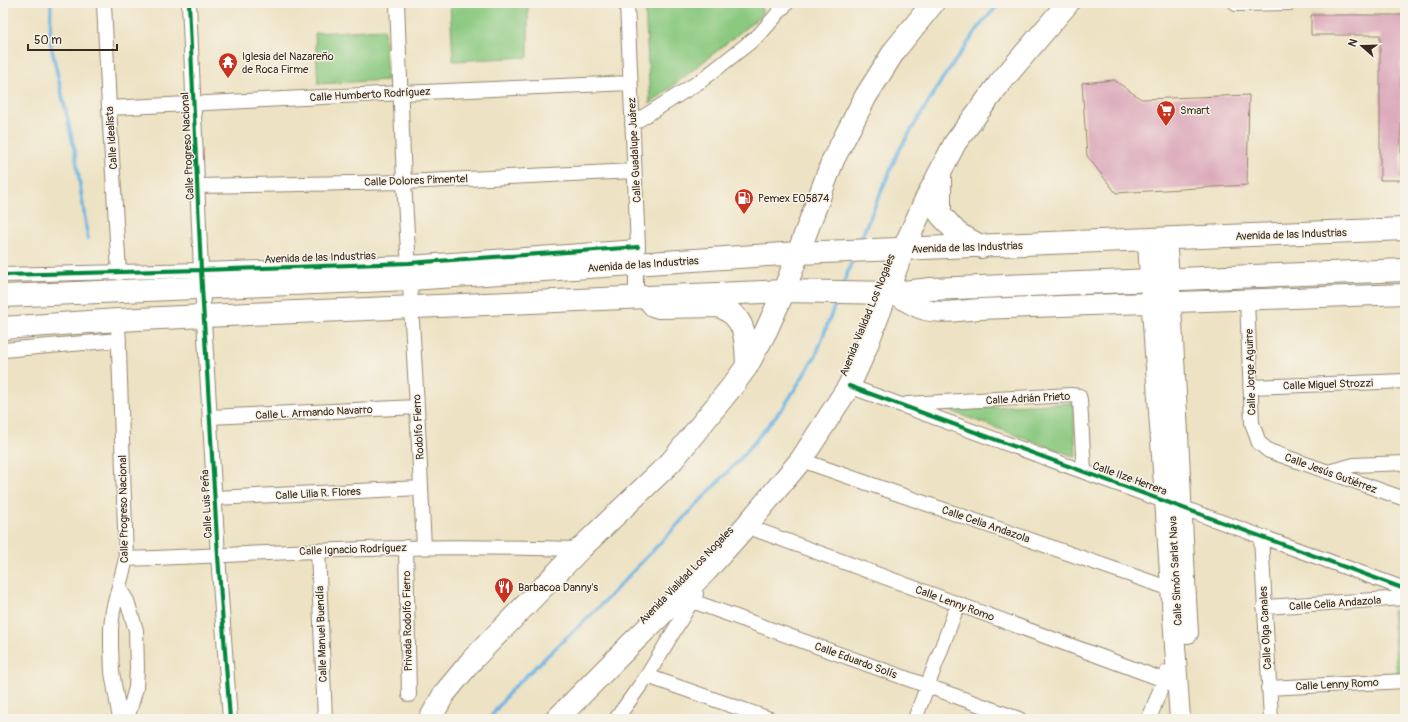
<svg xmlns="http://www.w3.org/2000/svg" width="1408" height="722" viewBox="0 0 1408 722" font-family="Pangolin,sans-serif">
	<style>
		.green { fill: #8bc980; stroke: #637a4f }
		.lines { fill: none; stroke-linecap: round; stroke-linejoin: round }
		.stream { stroke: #6cb4e3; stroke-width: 3.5 }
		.building { fill: #dca9bb }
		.street-casing { stroke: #948670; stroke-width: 16 }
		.secondary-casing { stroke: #948670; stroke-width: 22 }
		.primary-casing { stroke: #948670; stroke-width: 24 }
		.highway-casing { stroke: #948670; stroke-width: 24 }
		.street { stroke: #fff; stroke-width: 14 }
		.secondary { stroke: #fff; stroke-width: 20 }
		.primary { stroke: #fff; stroke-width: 22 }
		.highway { stroke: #fff; stroke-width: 22 }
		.cycleway-casing { stroke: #f7f3e8; stroke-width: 6 }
		.cycleway { stroke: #00873e; stroke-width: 4 }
		.labels { text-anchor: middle; stroke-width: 3; stroke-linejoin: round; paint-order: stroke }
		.poi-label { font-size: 11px; fill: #3b2a1e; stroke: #f7f3e8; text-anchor: start }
		.street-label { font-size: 11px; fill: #3b2a1e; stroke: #f7f3e8 }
	</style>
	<rect width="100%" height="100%" fill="#f7f3e8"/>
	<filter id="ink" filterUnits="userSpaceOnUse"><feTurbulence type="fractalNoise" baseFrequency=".025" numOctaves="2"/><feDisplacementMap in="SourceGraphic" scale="8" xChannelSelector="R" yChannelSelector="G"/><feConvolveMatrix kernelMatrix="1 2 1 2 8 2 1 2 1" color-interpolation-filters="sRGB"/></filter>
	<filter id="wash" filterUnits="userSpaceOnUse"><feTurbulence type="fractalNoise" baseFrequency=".012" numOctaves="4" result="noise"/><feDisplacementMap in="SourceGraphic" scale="16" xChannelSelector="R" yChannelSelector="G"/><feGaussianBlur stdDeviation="0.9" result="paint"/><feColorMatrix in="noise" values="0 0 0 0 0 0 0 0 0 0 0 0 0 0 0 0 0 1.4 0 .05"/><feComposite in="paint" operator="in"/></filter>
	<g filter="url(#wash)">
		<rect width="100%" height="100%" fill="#ede2c3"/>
		<path class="green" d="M450,3H528V57L453,61Z
			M645,3H762V15L650,104Z
			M384,29L387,80L318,84L315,33Z
			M1073,403L1076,457L945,409Z
			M1405,609V676L1397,677L1392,611Z"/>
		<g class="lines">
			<path class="stream" d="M51,3L50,41L75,152L88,239
				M859,243L898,152L943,78L982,23L1000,3
				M843,285L853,258
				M489,719L511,690L600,606L741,458L785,405L816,355L837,299"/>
		</g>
		<g id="blocks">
			<path class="building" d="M1311,15H1405V61H1401V174H1405V201H1404V180H1380V35H1311Z
				M1114,80L1141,99L1249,95L1247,185L1116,193L1087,156L1082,83Z"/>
		</g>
	</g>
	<g filter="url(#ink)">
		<use href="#blocks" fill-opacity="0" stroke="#948670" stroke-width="1"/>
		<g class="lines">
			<g class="street-casing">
				<path id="street" d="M104,3L109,108L119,273
					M189,3L201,270L218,556L230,719
					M397,3L404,182L417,407L424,547
					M627,3L638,247L636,264V297
					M1236,4L1290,3
					M109,108L401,93L630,83
					M632,124L702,80L759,35L787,3
					M198,186L404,182L634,171
					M3,275L201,270L409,263L638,247
					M1247,300L1252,423L1259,443L1269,451L1405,499
					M118,320L126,559L113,610L111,628V646L112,672L120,719
					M3,350L119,340
					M849,386L1405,589
					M1250,387L1405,381
					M907,404L1071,395L1079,396L1080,400L1084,471
					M210,417L417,407
					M801,460L1171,589
					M1328,472L1354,465L1405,463
					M215,498L421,488
					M746,526L1164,680
					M1261,537L1271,719
					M406,547L409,695
					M318,550L325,719
					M126,559C219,556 311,550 404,548C463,546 522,548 580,549
					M119,588L127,601L136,630L137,668L136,688L127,719
					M692,601L1019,719
					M1264,607L1405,598
					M647,676L770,719
					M1268,688L1405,681
					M616,719L647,676L696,594
					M915,719L958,604
					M1149,719L1167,672"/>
			</g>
			<g class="secondary-casing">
				<path id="secondary" d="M1148,239L1150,280L1180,719
					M1166,239C1177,370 1180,502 1188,633
					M894,293C900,297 906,302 913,305C932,316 957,311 978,309L1405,294"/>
			</g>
			<g class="primary-casing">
				<path id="primary" d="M3,296L410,279L798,253L1405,229
					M3,328L118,320L204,316L693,295L784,291L894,293L931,289L1405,270"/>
			</g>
			<g class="highway-casing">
				<path id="highway" d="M940,175V214L957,233L982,247
					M648,297L653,305L659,307L719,306C747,317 746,340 747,366
					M430,719L444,694L473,659L580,549L671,462L734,384L747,366L766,331L784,291L833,160L866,96L895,50L933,3
					M557,719L632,643L706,571L746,526L801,460L849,386L863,355L903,250L926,199L955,143L999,84L1068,3"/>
			</g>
			<use href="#street" class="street"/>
			<use href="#secondary" class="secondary"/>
			<use href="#primary" class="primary"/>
			<use href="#highway" class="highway"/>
			<g class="cycleway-casing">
				<path id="cycleway" d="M189,3L201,270L218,556L230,719
					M3,275L201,270L409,263L638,247
					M849,386L1405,589"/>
			</g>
			<use href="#cycleway" class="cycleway"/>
		</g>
	</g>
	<defs>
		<g id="temple-pin" transform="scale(1)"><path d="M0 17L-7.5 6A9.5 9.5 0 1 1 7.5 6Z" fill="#c8321e" stroke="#f7f3e8"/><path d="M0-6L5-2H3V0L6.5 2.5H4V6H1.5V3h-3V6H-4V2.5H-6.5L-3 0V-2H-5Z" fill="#fff"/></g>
		<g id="supermarket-pin" transform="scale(1)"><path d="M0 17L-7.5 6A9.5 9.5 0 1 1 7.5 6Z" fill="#c8321e" stroke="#f7f3e8"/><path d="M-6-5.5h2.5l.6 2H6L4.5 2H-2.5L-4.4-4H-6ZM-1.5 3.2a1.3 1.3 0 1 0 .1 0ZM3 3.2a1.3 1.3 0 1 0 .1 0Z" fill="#fff"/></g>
		<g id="fuel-pin" transform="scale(1)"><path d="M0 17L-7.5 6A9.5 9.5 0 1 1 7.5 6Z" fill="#c8321e" stroke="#f7f3e8"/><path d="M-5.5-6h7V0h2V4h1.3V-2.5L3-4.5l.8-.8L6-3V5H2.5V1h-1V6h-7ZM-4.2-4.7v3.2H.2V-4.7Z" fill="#fff"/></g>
		<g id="restaurant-pin" transform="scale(1)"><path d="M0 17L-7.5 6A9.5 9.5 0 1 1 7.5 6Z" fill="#c8321e" stroke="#f7f3e8"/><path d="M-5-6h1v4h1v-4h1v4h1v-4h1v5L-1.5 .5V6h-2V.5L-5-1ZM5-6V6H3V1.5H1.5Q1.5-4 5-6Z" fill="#fff"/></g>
	</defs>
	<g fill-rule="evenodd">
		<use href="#temple-pin" x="228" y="62"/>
		<use href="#supermarket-pin" x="1166" y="110"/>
		<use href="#fuel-pin" x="744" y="198"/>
		<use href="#restaurant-pin" x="504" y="587"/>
	</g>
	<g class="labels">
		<g class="poi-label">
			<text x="242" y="60">Iglesia del Nazareño<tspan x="242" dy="13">de Roca Firme</tspan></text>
			<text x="1180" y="114">Smart</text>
			<text x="758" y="202">Pemex E05874</text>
			<text x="518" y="591">Barbacoa Danny's</text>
		</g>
		<g class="street-label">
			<text transform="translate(370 94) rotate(-3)" y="4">Calle Humberto Rodríguez</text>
			<text transform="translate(111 138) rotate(-94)" y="4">Calle Idealista</text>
			<text transform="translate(187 146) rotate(-93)" y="4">Calle Progreso Nacional</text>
			<text transform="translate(634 150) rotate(-93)" y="4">Calle Guadalupe Juárez</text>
			<text transform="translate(416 180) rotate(-2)" y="4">Calle Dolores Pimentel</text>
			<text transform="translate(1291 234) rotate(-2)" y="4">Avenida de las Industrias</text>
			<text transform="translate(967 247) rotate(-2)" y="4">Avenida de las Industrias</text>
			<text transform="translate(320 257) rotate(-2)" y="4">Avenida de las Industrias</text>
			<text transform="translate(643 264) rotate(-4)" y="4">Avenida de las Industrias</text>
			<text transform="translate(867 315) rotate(-68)" y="4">Avenida Vialidad Los Nogales</text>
			<text transform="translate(1250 372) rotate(-92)" y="4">Calle Jorge Aguirre</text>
			<text transform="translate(1328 384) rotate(-2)" y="4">Calle Miguel Strozzi</text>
			<text transform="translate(1028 398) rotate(-3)" y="4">Calle Adrián Prieto</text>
			<text transform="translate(314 412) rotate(-3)" y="4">Calle L. Armando Navarro</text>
			<text transform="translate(418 427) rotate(-93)" y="4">Rodolfo Fierro</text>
			<text transform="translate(1331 473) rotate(20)" y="4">Calle Jesús Gutiérrez</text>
			<text transform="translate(1130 478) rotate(20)" y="4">Calle Ilze Herrera</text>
			<text transform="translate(318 493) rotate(-3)" y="4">Calle Lilia R. Flores</text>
			<text transform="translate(206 504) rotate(-93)" y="4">Calle Luis Peña</text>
			<text transform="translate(123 509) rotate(-91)" y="4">Calle Progreso Nacional</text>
			<text transform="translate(986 524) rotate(19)" y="4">Calle Celia Andazola</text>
			<text transform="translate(353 549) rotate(-2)" y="4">Calle Ignacio Rodríguez</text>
			<text transform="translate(1175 571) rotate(-93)" y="4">Calle Simón Sarlat Nava</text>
			<text transform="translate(686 575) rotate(-46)" y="4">Avenida Vialidad Los Nogales</text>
			<text transform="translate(955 603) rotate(20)" y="4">Calle Lenny Romo</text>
			<text transform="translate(1335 603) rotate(-4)" y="4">Calle Celia Andazola</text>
			<text transform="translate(407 621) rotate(-91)" y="4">Privada Rodolfo Fierro</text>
			<text transform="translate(1265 628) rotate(-93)" y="4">Calle Olga Canales</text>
			<text transform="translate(321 634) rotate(-92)" y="4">Calle Manuel Buendía</text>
			<text transform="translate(856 660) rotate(20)" y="4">Calle Eduardo Solís</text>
			<text transform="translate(1337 684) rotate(-3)" y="4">Calle Lenny Romo</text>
		</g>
	</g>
	<rect width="1408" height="722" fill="none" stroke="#f7f3e8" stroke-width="16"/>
	<g transform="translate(1362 46) rotate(290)" stroke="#f7f3e8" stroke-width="3" paint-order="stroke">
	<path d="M0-3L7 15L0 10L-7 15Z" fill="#3b2a1e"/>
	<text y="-6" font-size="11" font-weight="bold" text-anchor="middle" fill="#3b2a1e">N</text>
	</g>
	<path d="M28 44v6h89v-6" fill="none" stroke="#3b2a1e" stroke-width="2"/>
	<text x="34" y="44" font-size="12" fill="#3b2a1e" stroke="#f7f3e8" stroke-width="3" paint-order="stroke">50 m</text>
</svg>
